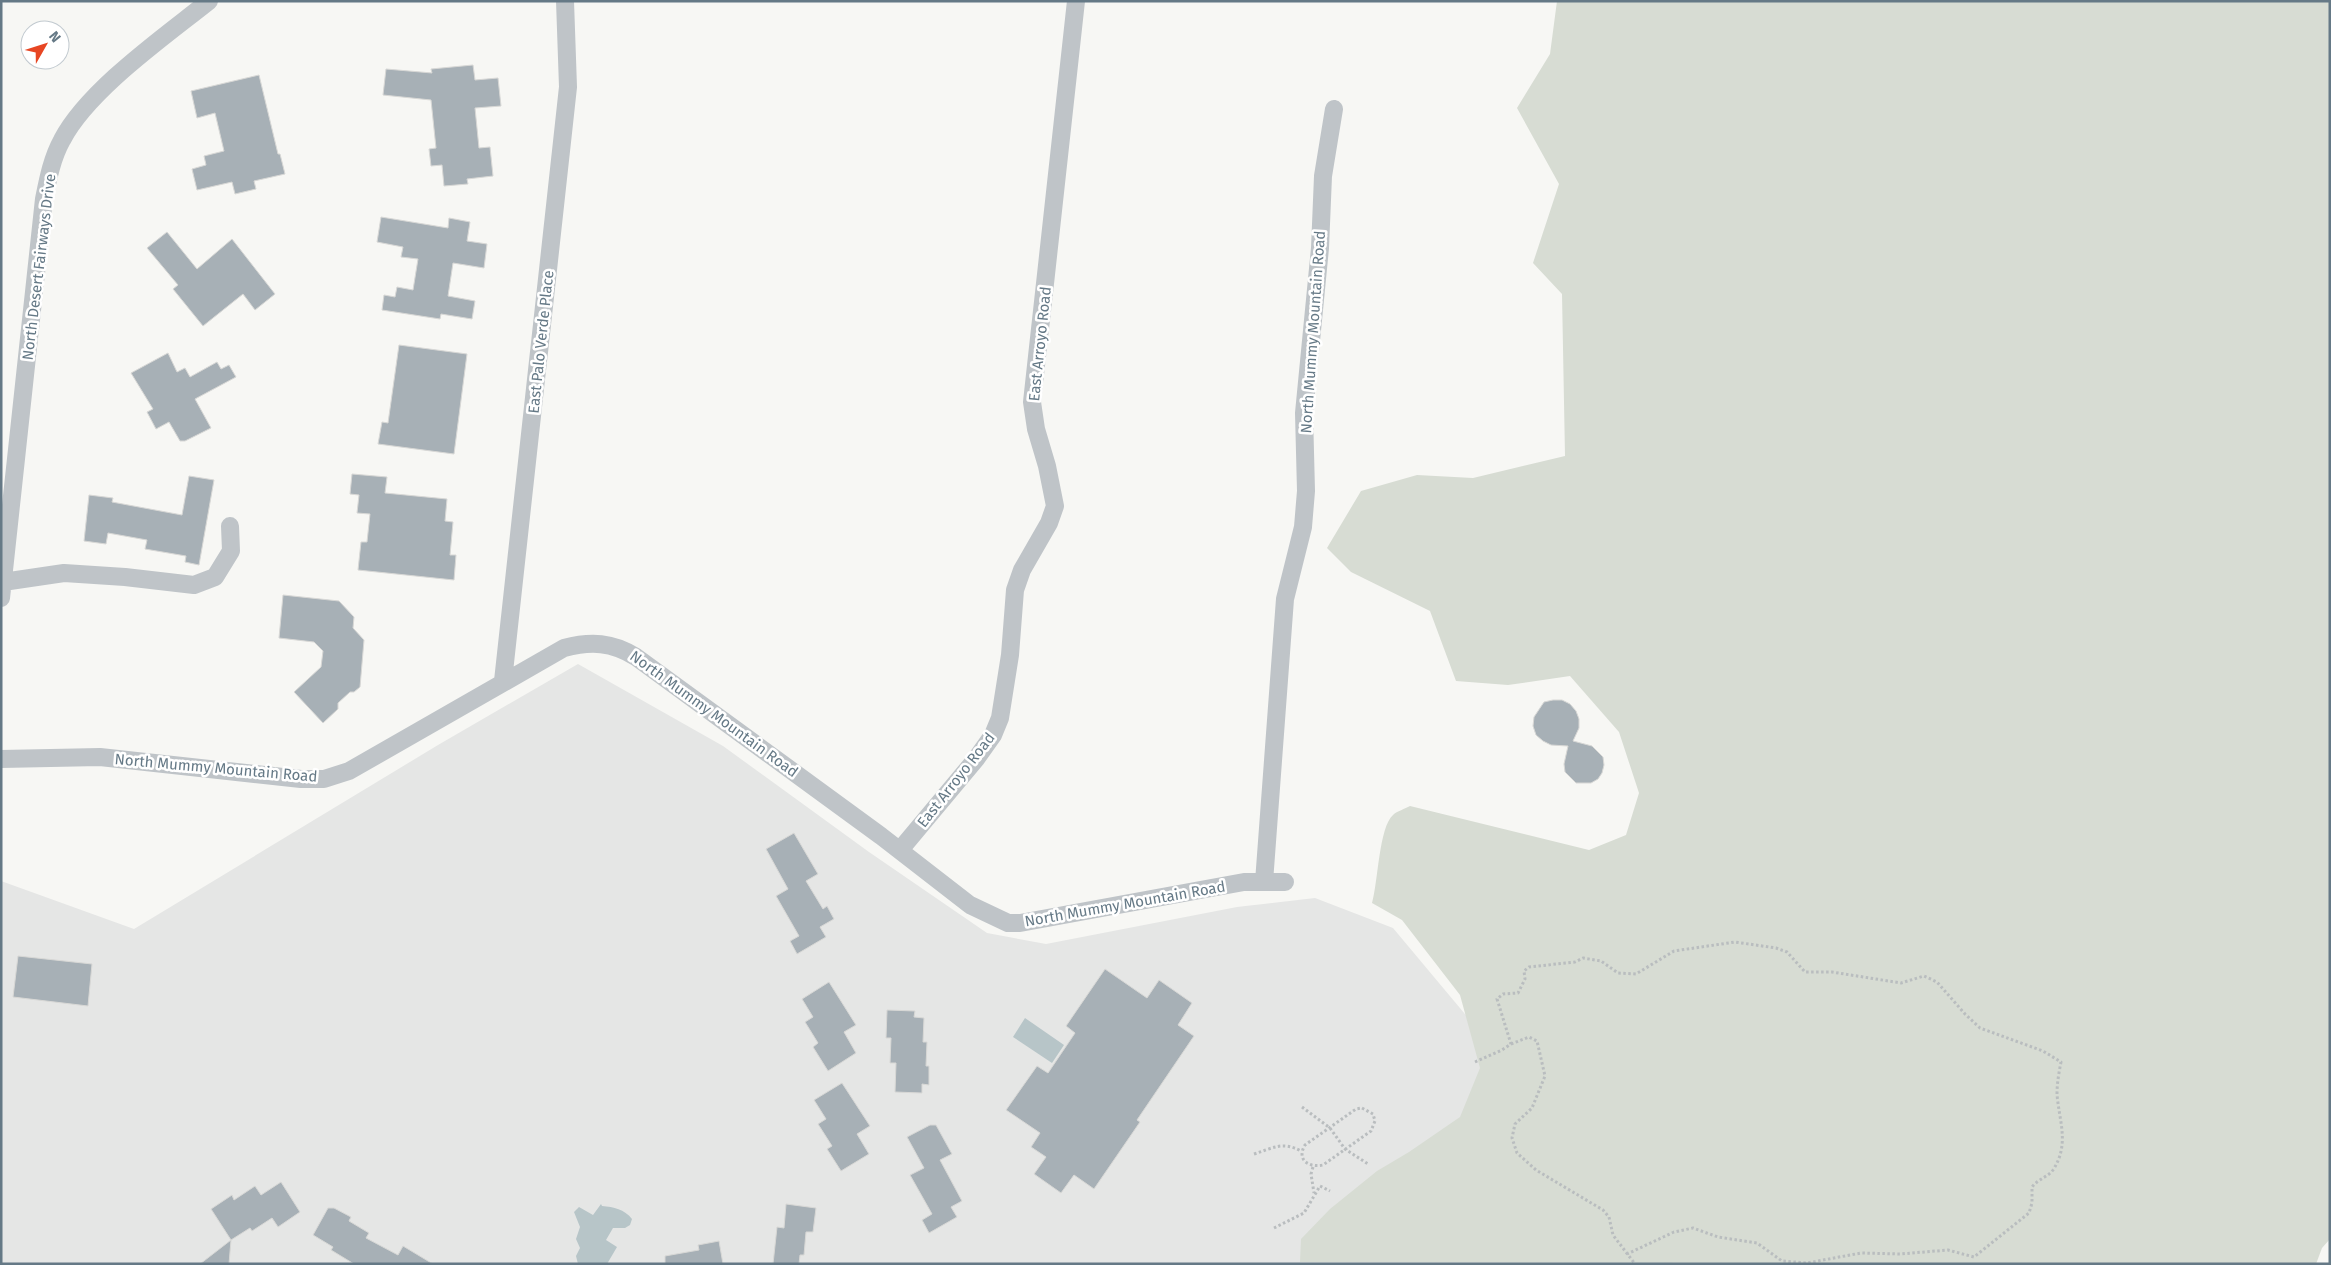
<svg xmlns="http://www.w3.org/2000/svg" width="2331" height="1265" viewBox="0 0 2331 1265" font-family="'Fira Sans',sans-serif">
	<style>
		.built { fill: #e5e6e5 }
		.green { fill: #d7dcd3 }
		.water { fill: #b7c5c8 }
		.building { fill: #a7b0b6; stroke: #d8d8d6 }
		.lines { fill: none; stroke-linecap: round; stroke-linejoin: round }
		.path { stroke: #b9bdbf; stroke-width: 3; stroke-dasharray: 2.5 2.5; stroke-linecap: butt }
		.minor { stroke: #bfc4c8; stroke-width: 18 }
		.labels { text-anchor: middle; stroke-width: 5; stroke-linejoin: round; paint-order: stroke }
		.street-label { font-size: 15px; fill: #657986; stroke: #fff }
	</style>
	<rect width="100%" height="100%" fill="#f7f7f4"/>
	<path class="built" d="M578,664L723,746L869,852L987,933L1046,944L1237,907L1315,898L1393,928L1674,1264H1V881L134,929L438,745Z"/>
	<path class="green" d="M1557,1H2330V1239L2322,1248L2316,1264L1300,1262L1301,1239L1330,1209L1377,1171L1409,1152L1460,1117L1480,1068L1460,995L1402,920L1372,903C1378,883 1379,827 1393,815C1397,811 1405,809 1410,806L1589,850L1626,835L1639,793L1619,732L1570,676L1508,685L1456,681L1430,611L1351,572L1327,548L1361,491L1417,475L1473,478L1565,456L1562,294L1533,263L1559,184L1517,108L1550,54Z"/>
	<path class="water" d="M1025,1018L1064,1045L1052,1063L1013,1037Z
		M601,1204L602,1206C614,1207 624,1209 632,1219L630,1225L625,1228H613L606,1240L617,1247L607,1264H578L576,1256L580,1248L576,1239L580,1227L574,1212L579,1207L593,1215Z"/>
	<path class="building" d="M473,65L475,80L498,78L501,106L475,108L479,148L490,147L493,176L467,179L468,184L444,186L442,165L431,166L429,149L436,148L431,100L383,95L386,69L432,73L431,69Z
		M259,75L278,154H280L285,174L254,181L256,189L235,194L232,182L197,190L192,169L206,165L204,156L224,151L215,113L197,118L191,91Z
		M381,217L448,228L449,218L470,222L467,241L487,244L484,268L453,263L448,296L475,301L472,319L441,314L440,319L382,310L384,295L395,297L397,287L413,290L418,259L401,257L403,247L377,242Z
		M167,232L197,269L232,239L275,294L255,310L243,294L203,326L173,289L178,285L147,248Z
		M399,345L467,354L454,454L378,444L382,422L388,423Z
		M168,353L177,372L185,368L190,377L217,362L221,369L229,365L236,377L195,399L211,428L185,441H180L169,422L156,429L147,412L153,409L131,373Z
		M352,474L387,477L385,493L447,499L445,521L453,522L450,555H456L454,580L358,570L361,542H367L370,514L357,513L359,495L350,494Z
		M189,476L214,480L199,565L185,562L186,556L145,549L147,540L108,533L106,544L84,541L89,495L113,498L112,502L182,515Z
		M283,595L339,601L354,617L353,628L364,640L360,687L354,692H350L338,703V709L323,723L294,692L321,667L323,651L314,642L279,638Z
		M1553,700H1562L1570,704L1576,711L1579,719V728L1573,741L1592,746L1603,757L1604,765L1602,773L1598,779L1591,783H1576L1565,772L1564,764L1568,746L1551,745L1543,741L1536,735L1533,726L1534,717L1544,702Z
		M794,833L818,874L806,881L823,909L827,906L834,919L820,927L826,937L797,954L790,941L799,936L776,896L788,889L766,849Z
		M18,956L92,964L88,1006L13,997Z
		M1105,969L1147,998L1159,980L1192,1003L1178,1025L1194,1036L1137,1120L1140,1122L1094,1189L1074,1175L1061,1193L1034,1174L1046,1157L1031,1147L1040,1133L1006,1110L1037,1066L1048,1073L1075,1033L1066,1026Z
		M829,982L856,1025L844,1032L856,1053L828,1071L813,1047L818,1043L805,1022L813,1017L802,999Z
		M887,1010L915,1011L914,1017L924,1018L923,1042H927L926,1066H929V1085L922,1084V1093L895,1092L896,1063H890L891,1038H886Z
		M842,1083L870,1126L857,1134L869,1154L841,1171L827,1149L832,1146L818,1124L826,1119L814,1100Z
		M930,1125H936L952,1154L940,1160L962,1201L951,1207L957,1217L929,1233L922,1220L932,1214L910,1175L924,1168L907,1137Z
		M281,1182L300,1212L278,1227L272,1218L252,1231L250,1228L231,1240L229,1264H200L231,1240L211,1209L232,1195L234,1200L255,1186L261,1195Z
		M786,1204L816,1208L813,1232H806L804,1255H800L799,1264H773L777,1227L784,1228Z
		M328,1208H334L351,1217L349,1221L369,1233L366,1238L398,1255L403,1246L433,1264H354L331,1250L333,1247L313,1235Z
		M719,1241L723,1264H665V1256L699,1250L698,1245Z"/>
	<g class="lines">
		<path class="path" d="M1511,1044L1529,1037L1537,1041L1545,1076L1532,1108L1515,1124L1512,1138L1517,1153L1536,1170L1603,1210L1609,1217L1613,1235L1635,1264
			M1475,1062L1502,1050L1511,1044L1497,999L1503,994L1518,993L1525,979L1524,971L1529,967L1575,962L1583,958L1601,961L1618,973L1636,974L1674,951L1735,942L1776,948L1787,952L1805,972H1832L1901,983L1924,976L1937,982L1965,1014L1980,1028L2043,1051L2061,1062C2059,1072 2057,1083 2057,1094C2059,1121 2070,1144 2053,1170C2048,1177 2038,1179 2032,1187V1203L2029,1213L1974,1257L1948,1250L1900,1254L1861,1253L1807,1263L1782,1261L1757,1243L1718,1237L1693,1228L1674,1232L1627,1254
			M1302,1107L1330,1128L1345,1149L1368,1164
			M1362,1108L1373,1114L1375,1121L1371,1131L1323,1165C1309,1168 1296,1160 1305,1145L1356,1109Z
			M1254,1154C1273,1148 1282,1141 1301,1151
			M1313,1167L1311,1174L1314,1193
			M1274,1228L1304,1213L1320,1186L1330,1191"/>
		<path class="minor" d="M3,582L64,573L125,577L194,585L215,577L231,551L230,526
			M1,598L44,199C48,179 52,158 62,140C88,90 164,37 209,1
			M503,681L568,87L565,1
			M1,759L100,757L301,779H324L349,771L564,648C591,641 612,642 636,657L881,836L970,905L1008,923H1020L1244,882H1285
			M900,850L976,759L993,735L1000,718L1010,655L1015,590L1022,570L1049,523L1055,506L1047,466L1036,429L1032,402L1076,1
			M1264,882L1285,599L1303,527L1306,491L1304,413L1320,248L1323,176L1334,109"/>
	</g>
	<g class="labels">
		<g class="street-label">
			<text transform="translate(39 267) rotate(-83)" y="5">North Desert Fairways Drive</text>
			<text transform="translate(1313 332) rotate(-86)" y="5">North Mummy Mountain Road</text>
			<text transform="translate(541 342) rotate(-84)" y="5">East Palo Verde Place</text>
			<text transform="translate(1040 344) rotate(-84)" y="5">East Arroyo Road</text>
			<text transform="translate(714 714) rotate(36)" y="5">North Mummy Mountain Road</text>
			<text transform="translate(216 768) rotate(5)" y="5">North Mummy Mountain Road</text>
			<text transform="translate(956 780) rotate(-52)" y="5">East Arroyo Road</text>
			<text transform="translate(1125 904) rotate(-10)" y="5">North Mummy Mountain Road</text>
		</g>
	</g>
	<rect width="2331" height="1265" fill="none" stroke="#657986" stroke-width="5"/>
	<g transform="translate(45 45) rotate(51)"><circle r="24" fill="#ffffff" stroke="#c1c9cf"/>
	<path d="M0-4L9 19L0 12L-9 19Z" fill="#e74623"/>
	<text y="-8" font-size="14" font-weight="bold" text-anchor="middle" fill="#657986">N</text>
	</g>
</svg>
